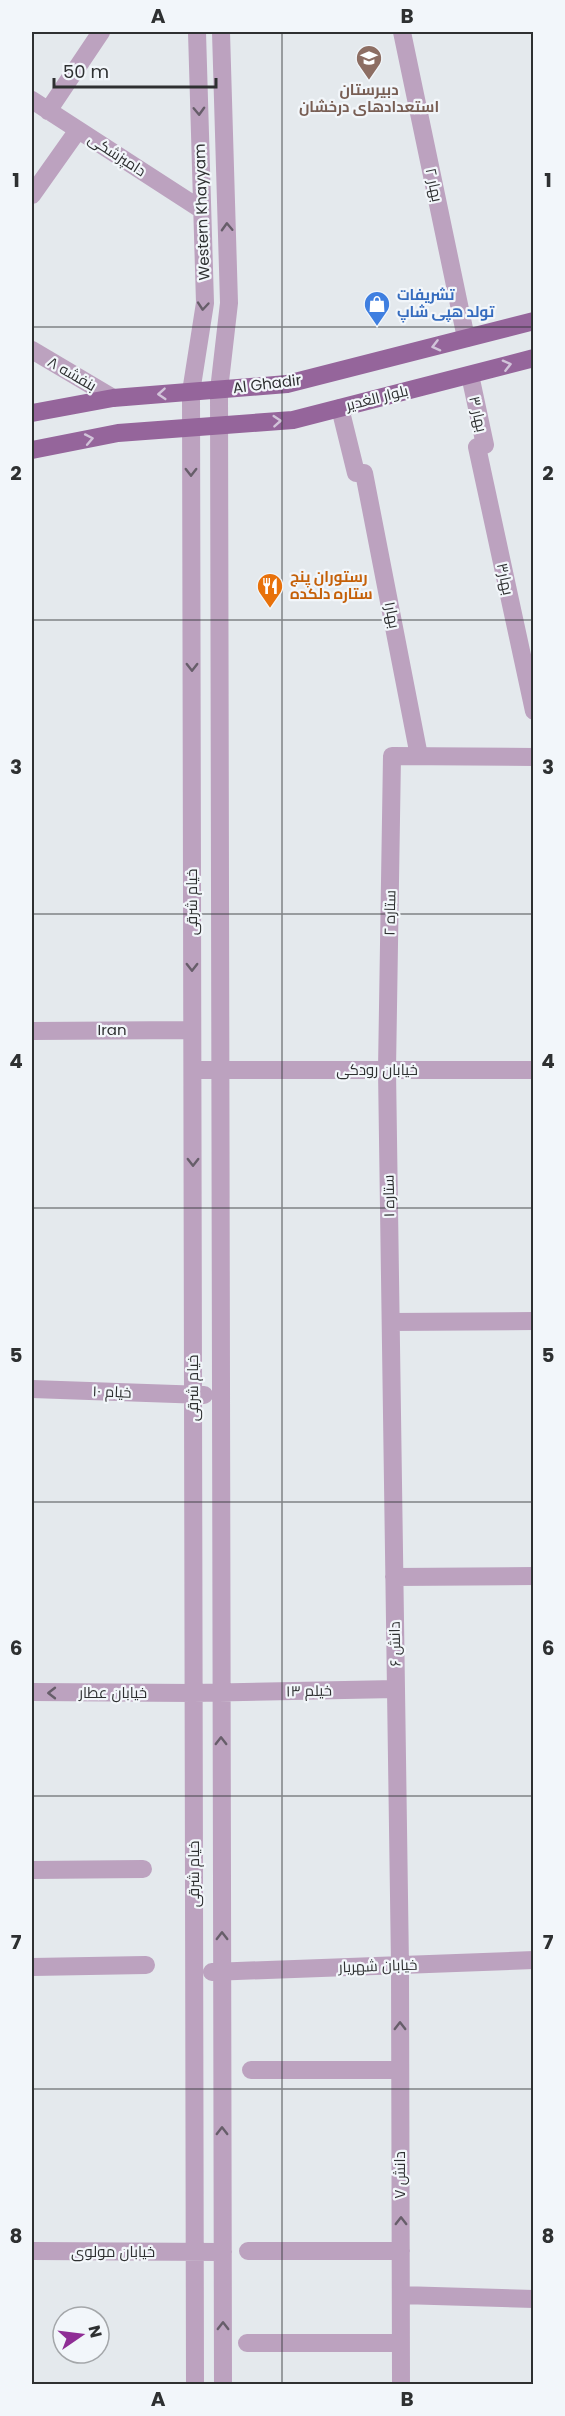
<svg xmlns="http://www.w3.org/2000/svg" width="565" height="2416" viewBox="0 0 565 2416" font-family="Poppins,Cairo,sans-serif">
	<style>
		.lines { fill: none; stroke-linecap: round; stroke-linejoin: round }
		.minor { stroke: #bca2bf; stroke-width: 18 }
		.major { stroke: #95659b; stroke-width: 18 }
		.oneway { stroke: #675e6a }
		.oneway2 { stroke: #d1c3d9 }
		.grid { fill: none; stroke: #2e3031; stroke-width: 1.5; stroke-opacity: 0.55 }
		.labels { text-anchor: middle; stroke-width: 4.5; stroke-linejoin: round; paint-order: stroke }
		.education-label { font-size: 15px; font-weight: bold; fill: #785e54; stroke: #f2f6fa }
		.street-label { font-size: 15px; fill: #2e3031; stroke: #f2f6fa }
		.shop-label { font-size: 15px; font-weight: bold; fill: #366cbe; stroke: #f2f6fa; text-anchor: start }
		.food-label { font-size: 15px; font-weight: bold; fill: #c56008; stroke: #f2f6fa; text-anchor: start }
		.neatline { fill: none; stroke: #2e3031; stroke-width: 2 }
		.grid-label { font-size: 20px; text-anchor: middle; font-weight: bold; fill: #2e3031 }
	</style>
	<rect width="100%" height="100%" fill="#e4e9ed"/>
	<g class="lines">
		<path class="minor" d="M221,32L229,303L219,390L223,2384
			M402,32L466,338
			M32,100L202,210
			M48,111L101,32
			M32,195L78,130
			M32,350L113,398
			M470,375L485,445L477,447L534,711
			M340,408L356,473H364L419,756
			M32,1031L192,1030
			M193,1070H534
			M391,1322L534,1321
			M32,1389L204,1395
			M394,1577L534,1576
			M32,1692L194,1693L396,1689
			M32,1870L143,1869
			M32,1967L146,1965
			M212,1972L534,1960
			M251,2070H400
			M32,2251L223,2252
			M248,2251H401
			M401,2295L534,2299
			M247,2343H401
			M195,2384L191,392L205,303L197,32
			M401,2384L400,1965L387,1070L392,756L534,757"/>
		<path class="major" d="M32,413L113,398L287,384L534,321
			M32,450L118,433L293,420L534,358"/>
	</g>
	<defs><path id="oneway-chevron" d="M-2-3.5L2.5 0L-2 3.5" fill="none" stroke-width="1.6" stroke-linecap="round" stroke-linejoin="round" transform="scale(1.5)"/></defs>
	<g class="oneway">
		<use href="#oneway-chevron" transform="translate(199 111) rotate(88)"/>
		<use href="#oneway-chevron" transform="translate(227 227) rotate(-92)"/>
		<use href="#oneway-chevron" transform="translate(203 306) rotate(95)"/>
		<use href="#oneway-chevron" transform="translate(191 472) rotate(90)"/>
		<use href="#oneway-chevron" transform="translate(192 667) rotate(90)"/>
		<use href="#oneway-chevron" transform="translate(192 967) rotate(90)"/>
		<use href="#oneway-chevron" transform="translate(193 1162) rotate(90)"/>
		<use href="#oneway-chevron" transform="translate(52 1693) rotate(-180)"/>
		<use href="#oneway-chevron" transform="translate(221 1741) rotate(-90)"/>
		<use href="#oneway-chevron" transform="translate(222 1936) rotate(-90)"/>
		<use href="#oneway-chevron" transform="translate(400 2026) rotate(-90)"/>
		<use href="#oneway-chevron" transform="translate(222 2131) rotate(-90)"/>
		<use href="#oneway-chevron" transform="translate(401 2221) rotate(-90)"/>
		<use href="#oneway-chevron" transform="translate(223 2326) rotate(-90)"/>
	</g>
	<g class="oneway2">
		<use href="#oneway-chevron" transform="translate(436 346) rotate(166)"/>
		<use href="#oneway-chevron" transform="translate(507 365) rotate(-14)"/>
		<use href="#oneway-chevron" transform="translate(162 394) rotate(176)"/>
		<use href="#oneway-chevron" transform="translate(277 421) rotate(-4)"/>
		<use href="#oneway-chevron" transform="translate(89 439) rotate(-11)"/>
	</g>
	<path class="grid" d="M282,32V2384M32,327H534M32,620H534M32,914H534M32,1208H534M32,1502H534M32,1796H534M32,2089H534"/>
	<defs>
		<g id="school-pin" transform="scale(1.35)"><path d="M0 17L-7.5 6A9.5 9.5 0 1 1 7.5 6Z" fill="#8d6e63" stroke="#f2f6fa"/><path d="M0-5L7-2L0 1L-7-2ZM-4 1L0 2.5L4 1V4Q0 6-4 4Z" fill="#fff"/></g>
		<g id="shop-pin" transform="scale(1.35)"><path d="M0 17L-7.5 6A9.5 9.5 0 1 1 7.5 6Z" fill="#3f7fe0" stroke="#f2f6fa"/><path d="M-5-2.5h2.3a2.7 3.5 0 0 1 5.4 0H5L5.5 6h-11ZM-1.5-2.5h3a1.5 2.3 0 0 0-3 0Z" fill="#fff"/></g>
		<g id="restaurant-pin" transform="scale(1.35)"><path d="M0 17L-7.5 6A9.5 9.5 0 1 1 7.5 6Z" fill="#e8710a" stroke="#f2f6fa"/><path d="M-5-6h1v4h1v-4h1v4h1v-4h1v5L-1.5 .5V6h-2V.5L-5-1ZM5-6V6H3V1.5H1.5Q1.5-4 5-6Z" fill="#fff"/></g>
	</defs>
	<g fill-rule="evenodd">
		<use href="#school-pin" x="369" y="58"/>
		<use href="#shop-pin" x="377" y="304"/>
		<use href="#restaurant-pin" x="270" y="586"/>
	</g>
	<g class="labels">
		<g class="education-label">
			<text x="369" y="95">دبیرستان<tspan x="369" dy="17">استعدادهای درخشان</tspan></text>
		</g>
		<g class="street-label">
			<text transform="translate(117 155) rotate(33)" y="5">دامپزشکی</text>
			<text transform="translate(434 185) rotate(78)" y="5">بهار ۲</text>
			<text transform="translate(202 212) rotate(-92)" y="5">Western Khayyam</text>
			<text transform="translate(72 374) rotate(30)" y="5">بنفشه ۸</text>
			<text transform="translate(267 384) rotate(-7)" y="5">Al Ghadir</text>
			<text transform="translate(377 398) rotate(-14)" y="5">بلوار الغدیر</text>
			<text transform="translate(478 414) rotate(77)" y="5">بهار ۳</text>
			<text transform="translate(505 579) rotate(78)" y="5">بهار۳</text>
			<text transform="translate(392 615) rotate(79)" y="5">بهار۱</text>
			<text transform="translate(192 902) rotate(-90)" y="5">خیام شرقی</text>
			<text transform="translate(390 913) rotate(-89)" y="5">ستاره ۲</text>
			<text x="112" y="1035">Iran</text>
			<text x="377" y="1075">خیابان رودکی</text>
			<text transform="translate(389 1196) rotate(-91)" y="5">ستاره ۱</text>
			<text transform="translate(193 1388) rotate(-90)" y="5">خیام شرقی</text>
			<text transform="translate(112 1392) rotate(2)" y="5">خیام ۱۰</text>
			<text transform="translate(395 1644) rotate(-91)" y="5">دانش ۶</text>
			<text transform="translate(309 1691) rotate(-1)" y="5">خیلم ۱۳</text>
			<text x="113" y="1698">خیابان عطار</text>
			<text transform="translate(194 1874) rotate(-90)" y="5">خیام شرقی</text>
			<text transform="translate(378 1966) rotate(-2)" y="5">خیابان شهریار</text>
			<text transform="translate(400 2175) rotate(-90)" y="5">دانش ۷</text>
			<text x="113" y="2257">خیابان مولوی</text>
		</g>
		<g class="shop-label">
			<text x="397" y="300">تشریفات<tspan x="397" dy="17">تولد هپی شاپ</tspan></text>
		</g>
		<g class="food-label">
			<text x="290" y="582">رستوران پنج<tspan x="290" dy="17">ستاره دلکده</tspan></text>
		</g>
	</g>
	<rect width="565" height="2416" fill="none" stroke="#f2f6fa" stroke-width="66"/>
	<g transform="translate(81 2335) rotate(76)"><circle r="28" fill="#f2f6fa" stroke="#a4a7aa" stroke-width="1.5"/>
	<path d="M0-4.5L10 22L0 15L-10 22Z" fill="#8f2d95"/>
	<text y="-9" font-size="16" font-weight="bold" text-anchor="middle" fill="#2e3031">N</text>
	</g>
	<path d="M54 78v9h162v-9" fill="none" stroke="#2e3031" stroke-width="3"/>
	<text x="63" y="78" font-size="18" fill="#2e3031" stroke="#f2f6fa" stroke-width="4.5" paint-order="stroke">50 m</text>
	<rect x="33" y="33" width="499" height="2350" class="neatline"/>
	<g class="grid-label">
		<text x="158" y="23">A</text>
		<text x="407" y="23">B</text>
		<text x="16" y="187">1</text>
		<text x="548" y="187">1</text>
		<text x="16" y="480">2</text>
		<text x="548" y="480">2</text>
		<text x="16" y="774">3</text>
		<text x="548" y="774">3</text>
		<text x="16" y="1068">4</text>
		<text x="548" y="1068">4</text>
		<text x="16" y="1362">5</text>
		<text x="548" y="1362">5</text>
		<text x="16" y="1655">6</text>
		<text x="548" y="1655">6</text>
		<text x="16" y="1949">7</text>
		<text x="548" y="1949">7</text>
		<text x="16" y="2243">8</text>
		<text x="548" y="2243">8</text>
		<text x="158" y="2406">A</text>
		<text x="407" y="2406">B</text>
	</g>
</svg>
